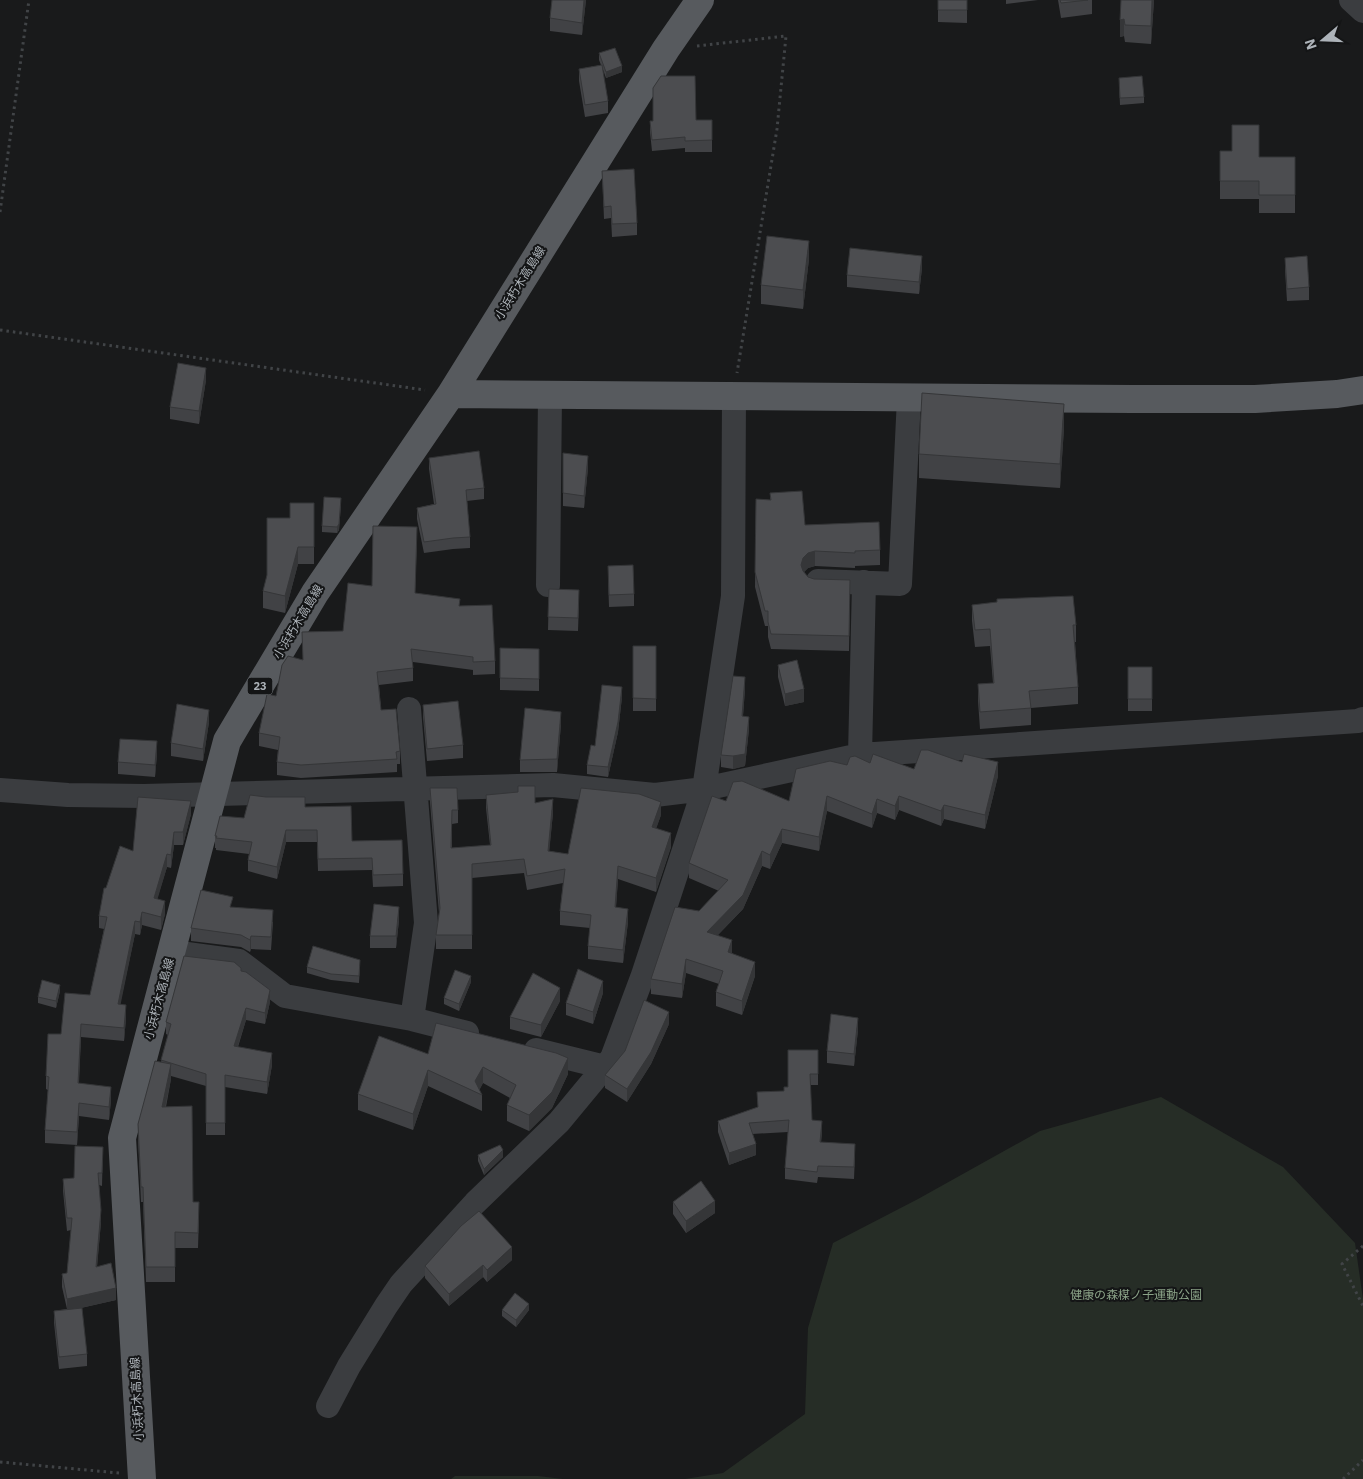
<svg xmlns="http://www.w3.org/2000/svg" width="1363" height="1479" viewBox="0 0 1363 1479" font-family="'IBM Plex Sans','Noto Sans JP',sans-serif">
	<style>
		.green { fill: #262d26 }
		.lines { fill: none; stroke-linecap: round; stroke-linejoin: round }
		.path { stroke: #414447; stroke-width: 3; stroke-dasharray: 2.5 4; stroke-linecap: butt }
		.minor { stroke: #3b3d40; stroke-width: 24 }
		.major { stroke: #575a5e; stroke-width: 28 }
		.wall { fill: #414245 }
		.shaded-wall { fill: #353638 }
		.building { fill: #4c4d50; stroke: #353638 }
		.labels { text-anchor: middle; stroke-width: 4; stroke-linejoin: round; paint-order: stroke }
		.shield { fill: #141516; stroke: #7f8488; stroke-width: 1 }
		.shield-label { font-size: 11px; font-weight: bold; fill: #adb3b9 }
		.street-label { font-size: 12px; fill: #adb3b9; stroke: #141516 }
		.park-label { font-size: 12px; fill: #8aa287; stroke: #141516 }
	</style>
	<rect width="100%" height="100%" fill="#191a1b"/>
	<path class="green" d="M1161,1097L1283,1167L1355,1243L1363,1299V1479H685L723,1473L805,1414L808,1328L833,1243L918,1199L1040,1131Z
		M455,1476H538L563,1479H451Z"/>
	<g class="lines">
		<path class="path" d="M697,46L786,36L777,129L737,373
			M0,212L29,0
			M0,330L425,390
			M1363,1246L1342,1264L1363,1306
			M0,1462L119,1473
			M1343,1479L1363,1460"/>
		<path class="minor" d="M1351,0L1363,11
			M818,581L900,584L909,398
			M548,585L550,395
			M409,709L426,923L412,1019
			M860,755L864,582
			M0,790L68,795L144,796L553,785L655,795L704,789L860,755L1358,721L1363,719
			M172,952L239,961L285,996L412,1019L467,1033
			M536,1050L605,1067
			M328,1406L349,1366L386,1306L401,1284L475,1203L559,1122L612,1058L643,975L704,789L733,596L734,396"/>
		<path class="major" d="M451,394L1133,399H1255L1337,394L1363,390
			M142,1479L122,1138L227,741L315,593L451,394L666,49L700,0"/>
	</g>
	<path class="wall" d="M552,0H586L582,35L550,31V18Z
		M938,0H967V23L938,22Z
		M1006,0H1038L1006,4Z
		M1058,0H1092V14L1061,18Z
		M1154,0L1151,44L1125,42L1124,36L1120,37V20Z
		M599,53L622,72L606,78L602,67L608,101V113L585,117L579,81V69L601,65L599,60Z
		M1119,84L1144,97V103L1120,105Z
		M712,120V152H685V148L652,151L650,132V121Z
		M1220,151L1259,157H1295V213H1259V199H1220Z
		M602,171L637,223V235L612,237L611,218L604,219Z
		M1285,258L1309,287V300L1287,301L1285,270Z
		M809,259L803,309L761,304V285Z
		M922,268L919,294L847,287V275Z
		M206,380L199,424L170,419V407Z
		M1064,428L1060,488L919,478V454Z
		M563,453L588,468L584,508L563,506Z
		M429,458L484,488V499L467,501L470,537V548L453,549L424,553L417,519V508L434,504L429,469Z
		M770,493L805,525L880,550V565L855,566V568L815,566L808,568L804,572L808,577L850,595L849,651L771,649L768,637V626H765L755,587L756,499L770,500Z
		M314,503V564H298L285,613L263,608V591L290,518Z
		M341,505L339,530L337,533L322,532V526Z
		M417,540L415,593L460,606L495,661V674L473,675V670L413,662V681L379,685L381,710L400,751V764H397V772L301,778L277,775V762L278,750L259,746V733L276,696L302,660L343,631L372,586Z
		M608,578L634,594V606L609,607Z
		M549,589L579,602L578,631L548,630Z
		M972,605L1076,625V642H1075L1078,687V704L1031,708V725L980,729L978,701V684L993,683L990,646L975,647L972,621Z
		M633,646H656V711H633Z
		M500,648L539,649V691L500,690Z
		M778,665L804,702L785,706L778,677Z
		M1128,667H1152V711H1128Z
		M745,689L743,716L749,729L745,766L733,769L721,767V755Z
		M622,697L618,732L608,777L587,774V765L595,746Z
		M423,705L463,745V758L427,761L423,717Z
		M209,722L203,761L171,756V743Z
		M561,724L557,772H520V760Z
		M157,754L155,777L118,774V762Z
		M870,763L914,769L998,776L985,829L944,819L941,826L899,810L895,820L877,813L872,828L827,811L819,851L782,843L770,869L762,866L743,909L718,935L732,953L755,976L742,1015L716,1006V992L719,984L686,973L682,998L651,994V979L699,911L719,891L689,878V863L726,801H789L847,765Z
		M430,788L458,810V823L452,824V848L490,845L486,808V795L535,803L553,813L549,851L568,854L661,815L656,828L671,847L656,892L618,879L616,907L628,922L623,963L588,959V946L590,928L560,925V911L563,883L527,890L524,873L472,878V949H436V935L439,913L430,802Z
		M305,807L352,841L403,874V886L373,887L372,870L318,871L317,842H286L277,879L248,871V860L249,854L216,850V848H215V836L244,818Z
		M191,814L183,845H174L171,868L167,867L157,899L165,914L161,930L142,925L140,935L135,934L120,1004L126,1018L124,1041L81,1037L79,1083L111,1100L109,1120L79,1116L77,1145L45,1143V1130L48,1090L46,1089V1076L61,1034L90,995L104,929L99,928V916L106,888Z
		M233,907L273,922L271,950L251,949L250,952L241,947L191,941V928Z
		M399,920L396,948H370V936Z
		M360,966L359,983L331,980L307,973V967Z
		M241,971L270,1002L265,1024L246,1020L238,1047L272,1065L267,1094L225,1087V1135H206V1086L171,1076V1079L166,1107L193,1202L199,1217L198,1248H175V1282H146L143,1202H141L138,1140V1124L161,1062L168,1035L166,1034V1022Z
		M471,982L459,1011L444,1004V998Z
		M60,991L56,1008L38,1003V997Z
		M603,993L593,1024L566,1015V1003Z
		M560,1001L541,1037L510,1029V1017Z
		M669,1024L651,1064L627,1102L605,1088V1075Z
		M858,1030L854,1066L827,1063V1051Z
		M818,1050V1085H810L812,1120L822,1132L821,1142L855,1155L854,1179L818,1177L817,1183L785,1179V1168L788,1132L752,1134L756,1155L729,1165L718,1132V1121L758,1107L757,1092L784,1091L788,1087Z
		M428,1054L568,1074L552,1108L529,1131L507,1121V1105L510,1098L483,1083L479,1090L482,1095V1111L428,1086L413,1130L358,1110V1094Z
		M103,1147L102,1186L99,1185L101,1222L97,1266L116,1300L81,1308L87,1354V1366L59,1369L54,1323V1311L67,1309L62,1287V1274L67,1273L71,1230L67,1231L63,1191V1179L74,1178Z
		M478,1155L503,1157L484,1175L478,1161Z
		M673,1202L715,1213L686,1233L673,1214Z
		M512,1260L487,1282L483,1277L449,1306L425,1278V1266Z
		M502,1310H529L516,1327L502,1316Z"/>
	<path class="shaded-wall" d="M584,0H586L582,35V23Z
		M1152,0H1154L1151,44V26Z
		M1124,19V36L1120,37V20Z
		M622,66V72L606,78V72Z
		M809,241V259L803,309V290Z
		M922,256V268L919,294V282Z
		M206,368V380L199,424V411Z
		M1064,404V428L1060,488V464Z
		M588,456V468L584,508V496Z
		M341,498L339,530L337,533V527Z
		M298,547V564L285,613V596Z
		M815,551V566L808,568L803,573L801,565L803,558L808,553Z
		M745,677V689L742,728V716Z
		M622,687V697L618,732L608,777V767Z
		M804,689V702L785,706V694Z
		M209,710V722L203,761V749Z
		M561,712V724L557,772V759Z
		M749,717V729L745,766L733,769V756Z
		M157,741V754L155,777V765Z
		M998,762V776L985,829V815Z
		M827,796V811L819,851V837Z
		M899,796V810L895,820V806Z
		M553,799V813L548,865V851Z
		M877,799V813L872,828V814Z
		M191,801V814L183,845V832Z
		M661,802V815L652,841V827Z
		M944,805V819L941,826V811Z
		M782,829V843L770,869V855Z
		M286,830V842L277,879V867Z
		M174,832V845L171,868V855Z
		M671,833V847L656,892V878Z
		M762,851V866L743,909L707,946V932Z
		M167,854V867L154,911V898Z
		M618,866V879L615,921V907Z
		M165,901V914L161,930V917Z
		M399,907V920L396,948V936Z
		M628,909V922L623,963V950Z
		M142,912V925L140,935V922Z
		M135,921V934L118,1017V1004Z
		M251,936V949L250,952V940Z
		M732,940V954L728,952Z
		M686,959V973L682,998V984Z
		M755,962V976L742,1015V1001Z
		M471,976V982L459,1011V1004Z
		M603,981V993L593,1024V1012Z
		M60,985V991L56,1008V1001Z
		M560,988V1001L541,1037V1025Z
		M270,990V1002L265,1024V1013Z
		M126,1005V1018L124,1041V1028Z
		M246,1008V1020L234,1058V1046Z
		M669,1012V1024L651,1064L627,1102V1089Z
		M858,1018V1030L854,1066V1054Z
		M81,1024V1037L78,1096V1083Z
		M272,1053V1065L267,1094V1082Z
		M568,1058V1074L552,1108L529,1131V1115Z
		M171,1064V1079L162,1122V1107Z
		M483,1067V1083L478,1093L475,1081Z
		M428,1070V1086L413,1130V1114Z
		M111,1087V1100L109,1120V1107Z
		M79,1103V1116L77,1145V1132Z
		M822,1121V1132L820,1153V1142Z
		M756,1144V1155L729,1165V1153Z
		M503,1150V1157L484,1175V1169Z
		M715,1201V1213L686,1233V1221Z
		M101,1210V1222L96,1279V1267Z
		M512,1247V1260L487,1282V1270Z
		M483,1265V1277L449,1306V1294Z
		M116,1288V1300L67,1311V1299Z
		M529,1304V1310L516,1327V1320Z"/>
	<path class="building" d="M552,0H584L582,23L550,18Z
		M938,0H967V10H938Z
		M1060,0H1088L1061,3Z
		M1121,0H1152L1151,26L1125,25L1124,19L1120,20Z
		M615,48L622,66L606,72L599,53Z
		M602,65L608,101L585,105L579,69Z
		M661,76H695L696,120H712V140L685,141V137L652,140L650,121H653V88Z
		M1142,76L1144,97L1120,98L1119,78Z
		M1232,125H1259V157H1295V195H1259V181H1220V151H1232Z
		M634,169L637,223L612,224L611,206L604,207L602,171Z
		M767,236L809,241L803,290L761,285Z
		M850,248L922,256L919,282L847,275Z
		M1307,256L1309,287L1287,289L1285,258Z
		M178,363L206,368L199,411L170,407Z
		M922,393L1064,404L1060,464L919,454Z
		M479,451L484,488L466,490L470,537L453,538L424,542L417,508L436,504L429,458Z
		M563,453L588,456L584,496L563,493Z
		M802,491L805,525L879,522L880,550L855,551V553L815,551L808,553L803,558L801,565L803,571L808,577L814,579L850,580L849,636L771,634L768,622V611H765L755,572L756,499L771,500L770,493Z
		M324,497L341,498L339,524L337,527L322,526Z
		M290,503H314V547H298L285,596L263,591L267,575V518H290Z
		M373,526L417,527L415,593L460,599L459,606L492,605L495,661L473,662V657L411,649L413,668L377,672L381,710L396,709L400,751L396,752L397,759L301,765L277,762L280,737L259,733L267,694L276,696L282,665L288,656L303,660L302,632L343,631L348,583L372,586Z
		M633,565L634,594L609,595L608,566Z
		M549,589L579,590L578,618L548,617Z
		M1073,596L1076,625H1073L1078,687L1029,691L1031,708L980,712L978,684L994,683L990,629L975,630L972,605L997,602V599Z
		M633,646H656V699L633,698Z
		M500,648L539,649V679L500,678Z
		M797,660L804,689L785,694L778,665Z
		M1128,667H1152V699H1128Z
		M733,676L745,677L742,716L749,717L745,754L733,756L721,755Z
		M602,685L622,687L618,722L608,767L587,765L591,745L595,746Z
		M458,701L463,745L427,749L423,705Z
		M177,704L209,710L203,749L171,743Z
		M525,708L561,712L557,759L520,760Z
		M120,739L157,741L155,765L118,762Z
		M921,750H928L962,762L964,754L998,762L985,815L944,805L941,811L899,796L895,806L877,799L872,814L827,796L819,837L782,829L770,855L762,851L743,895L707,932L732,940L728,952L755,962L742,1001L716,992L723,971L686,959L682,984L651,979L675,907L699,911L728,880L689,863L712,796L726,801L733,782L742,781L789,801L796,769L830,761L847,765L850,757L855,756L870,763L873,754L914,769Z
		M518,786H535V803L553,799L548,851L568,854L581,788L639,794L661,802L652,827L671,833L656,878L618,866L615,907L628,909L623,950L588,946L591,915L560,911L565,869L527,876L524,859L472,864V935H436L440,908L430,788H457L458,810H452L451,848L491,845L486,795L518,792Z
		M250,795L266,797H305V807L351,806L352,841L402,840L403,874L373,875L372,858L318,859L317,830H286L277,867L248,860L252,842L216,838L217,836H215L220,816L244,818Z
		M138,797L191,801L183,832H174L171,855L167,854L154,898L165,901L161,917L142,912L140,922L135,921L118,1004L126,1005L124,1028L81,1024L78,1083L111,1087L109,1107L79,1103L77,1132L45,1130L49,1077L46,1076L48,1034H61L65,993L90,995L107,917L99,916L104,888H106L120,846L133,851Z
		M201,890L233,897L230,907L273,910L271,937L251,936L250,940L241,935L191,928Z
		M374,904L399,907L396,936H370Z
		M313,946L360,960L359,976L331,974L307,967Z
		M184,956L234,962L241,968V971L246,972L270,990L265,1013L246,1008L234,1046L272,1053L267,1082L225,1075V1123H206V1074L161,1060L171,1024L166,1022Z
		M578,969L603,981L593,1012L566,1003Z
		M455,970L471,976L459,1004L444,998Z
		M533,973L560,988L541,1025L510,1017Z
		M42,980L60,985L56,1001L38,997Z
		M644,1000L669,1012L651,1052L627,1089L605,1075L625,1051Z
		M831,1014L858,1018L854,1054L827,1051Z
		M436,1023L556,1053L568,1058L552,1092L529,1115L507,1105L516,1085L483,1067L475,1081L482,1095L428,1070L413,1114L358,1094L379,1036L428,1054Z
		M788,1050H818V1074H810L812,1120L822,1121L820,1142L855,1144L854,1167L818,1166L817,1172L785,1168L789,1120L749,1123L756,1144L729,1153L718,1121L758,1107L757,1092L784,1091V1087H788Z
		M155,1061L171,1064L162,1107L192,1106L193,1202H199L198,1233L175,1232V1267H146L143,1187H141L138,1124Z
		M500,1145L503,1150L484,1169L478,1155Z
		M75,1146L103,1147L102,1173H98L101,1210L96,1267L111,1263L116,1288L67,1299L62,1274L67,1273L72,1218H67L63,1179L74,1178Z
		M701,1181L715,1201L686,1221L673,1202Z
		M479,1211L512,1247L487,1270L483,1265L449,1294L425,1266L461,1226Z
		M515,1293L529,1304L516,1320L502,1310Z
		M82,1308L87,1354L59,1357L54,1311Z"/>
	<g class="labels">
		<rect class="shield" x="247.5" y="677.5" width="25" height="17" rx="4"/>
		<g class="shield-label">
			<text x="260" y="690">23</text>
		</g>
		<g class="street-label">
			<text transform="translate(520 283) rotate(-58)" y="4">小浜朽木高島線</text>
			<text transform="translate(298 622) rotate(-59)" y="4">小浜朽木高島線</text>
			<text transform="translate(159 999) rotate(-75)" y="4">小浜朽木高島線</text>
			<text transform="translate(137 1399) rotate(-93)" y="4">小浜朽木高島線</text>
		</g>
		<g class="park-label">
			<text x="1136" y="1299">健康の森楳ノ子運動公園</text>
		</g>
	</g>
	<g transform="translate(1323 40) rotate(251)" stroke="#141516" stroke-width="4" paint-order="stroke">
	<path d="M0-4L9 19L0 12L-9 19Z" fill="#adb3b9"/>
	<text y="-8" font-size="14" font-weight="bold" text-anchor="middle" fill="#adb3b9">N</text>
	</g>
</svg>
